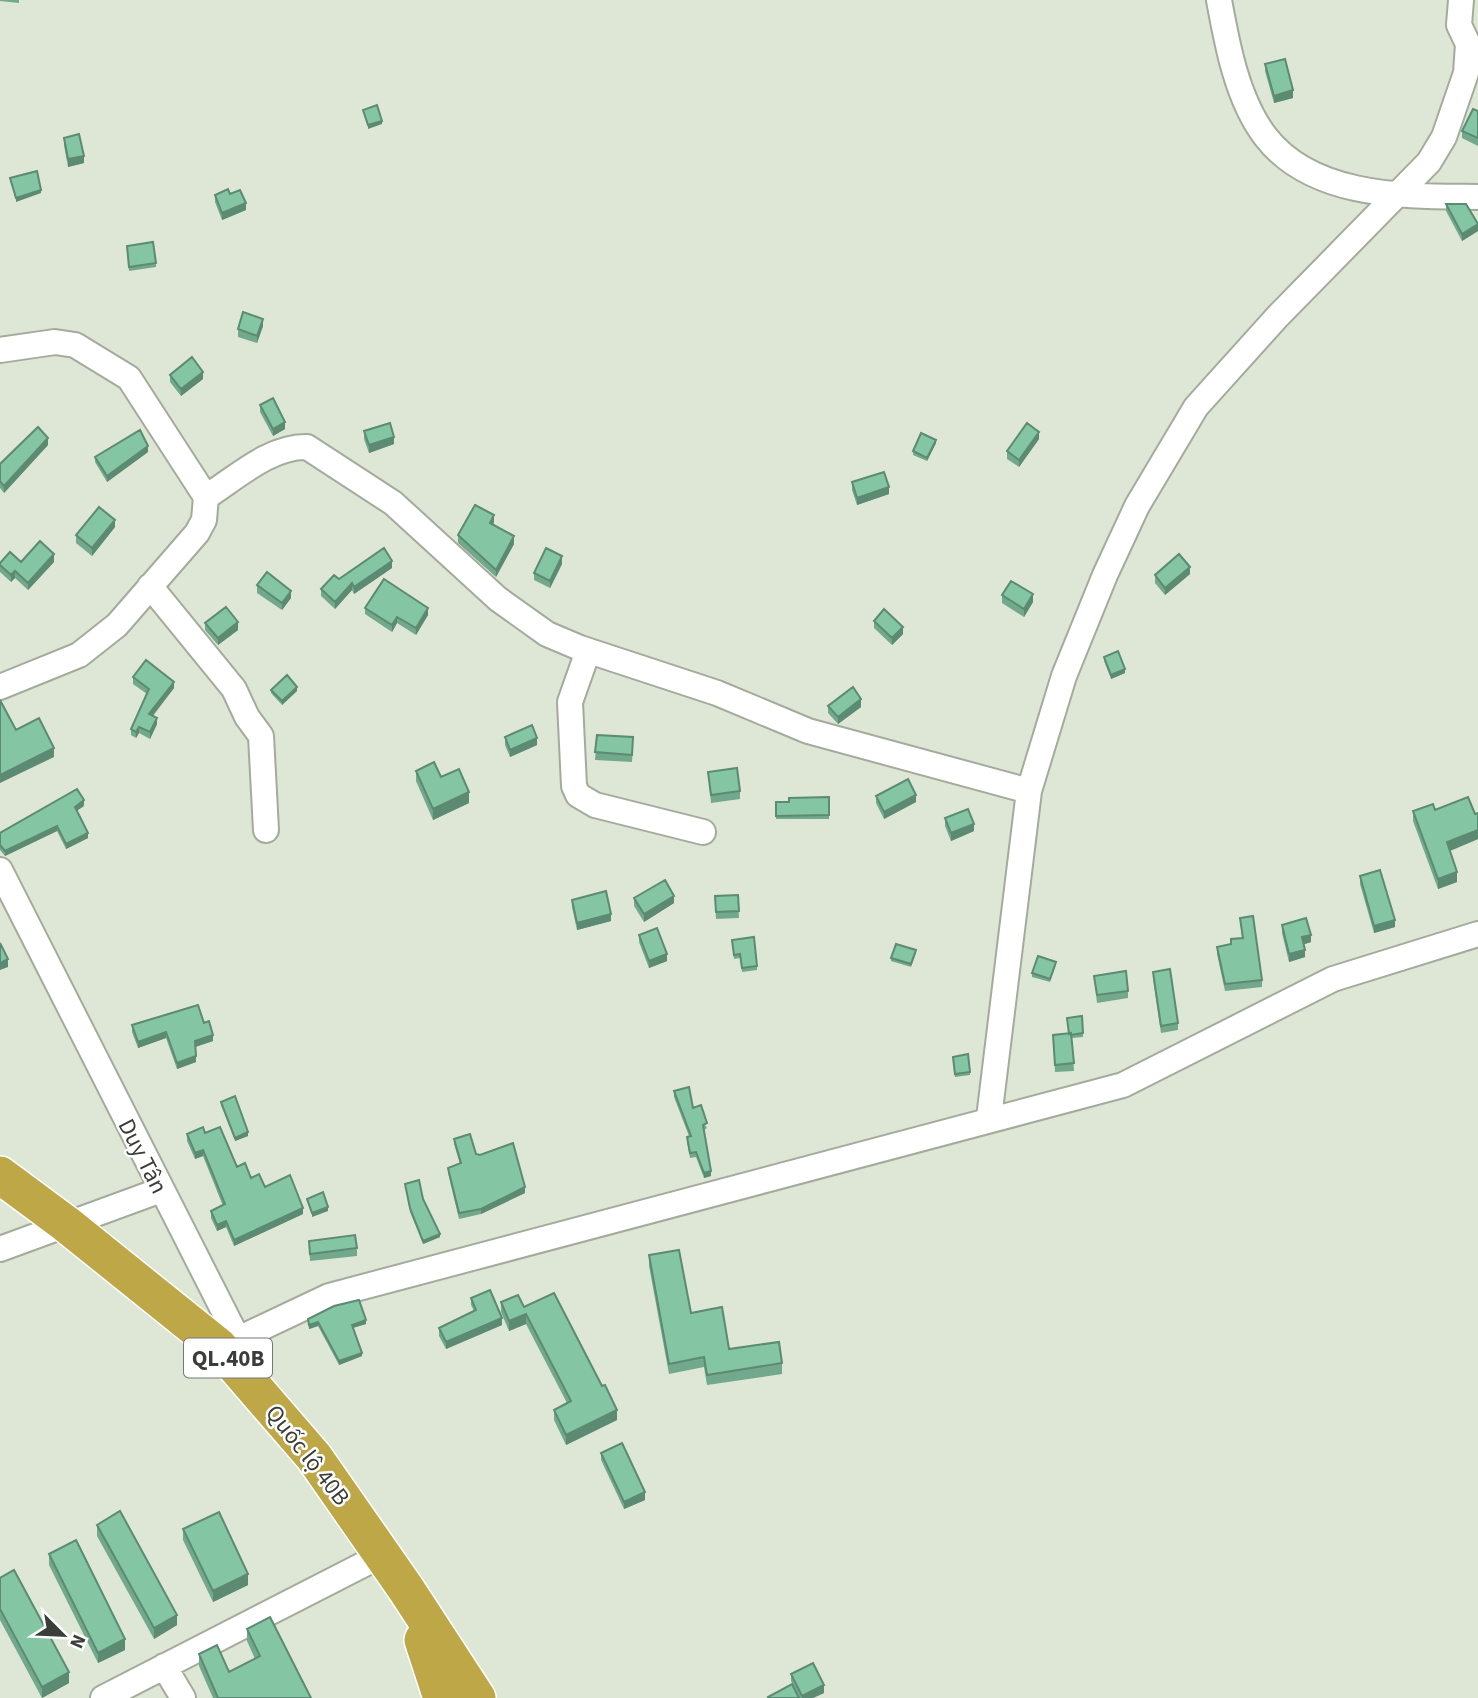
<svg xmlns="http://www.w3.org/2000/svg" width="1478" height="1698" viewBox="0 0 1478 1698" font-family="'Source Sans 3',sans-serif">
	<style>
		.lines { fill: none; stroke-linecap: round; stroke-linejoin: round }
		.minor-casing { stroke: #a4ab9c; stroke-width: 28 }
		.highway-casing { stroke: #fff; stroke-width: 40 }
		.minor { stroke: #fff; stroke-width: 24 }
		.highway { stroke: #bda747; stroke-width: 37 }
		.wall { fill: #72a98c }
		.shaded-wall { fill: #5c8a72 }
		.building { fill: #84c5a3; stroke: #5c8a72; stroke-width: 2 }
		.labels { text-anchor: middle; stroke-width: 5; stroke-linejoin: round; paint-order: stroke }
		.shield { fill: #fff; stroke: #767874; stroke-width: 2 }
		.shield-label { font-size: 23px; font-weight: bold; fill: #3b3e38 }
		.street-label { font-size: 24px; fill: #3b3e38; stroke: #fff }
	</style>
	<rect width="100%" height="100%" fill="#dee6d5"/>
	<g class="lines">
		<g class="minor-casing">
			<path id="minor" d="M1219,0C1227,44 1237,99 1265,136C1313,199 1408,196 1478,197
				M0,350L55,342L75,345L129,378L206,497L204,520L197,533L117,625L79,655L0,687
				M206,497C236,478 270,446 307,447L393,503L498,599L547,634L580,648L717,693L808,731L1029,791
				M150,586L234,689L247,717L261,736L266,830
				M588,651L570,702L574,786L578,795L595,805L703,832
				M0,870L245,1353
				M989,1118L1029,791L1064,676L1105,575L1137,506L1196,407L1278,316L1429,162L1444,137L1466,73L1468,44L1459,25L1461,0
				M0,1249L161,1190
				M236,1340L329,1296L1123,1085L1333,979L1478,934
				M164,1666L183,1698
				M103,1698L382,1555"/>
		</g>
		<g class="highway-casing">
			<path id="highway" d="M0,1175L66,1224L219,1347L314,1457L406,1589L477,1698
				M423,1640L442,1698"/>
		</g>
		<use href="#minor" class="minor"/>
		<use href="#highway" class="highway"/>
	</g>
	<path class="wall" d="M0,0H19V3L0,1Z
		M1265,64L1293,98L1274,103L1265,71Z
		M1478,111V146L1462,138V131Z
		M64,138L84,163L68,167L64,145Z
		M230,194L246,210L222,220L215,202V195Z
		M1446,204L1478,231L1462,241L1446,211Z
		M127,246L156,263V267L129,271Z
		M263,326L257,343L238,337V329Z
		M170,375L203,379L181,396L170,382Z
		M260,405L285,429L273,436L260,412Z
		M364,431L394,444L369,453L364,439Z
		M1039,439L1019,467L1007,459V451Z
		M936,443L927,461L913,455V451Z
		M48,445L4,493L0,488V464Z
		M148,452L107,482L95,462V457Z
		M852,482L889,494L857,505L852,490Z
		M494,522L493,525L514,544L496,577L458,543V535Z
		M115,527L92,556L76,543V535Z
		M54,562L28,590L15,578L11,582L0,572V563Z
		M562,564L550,588L534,580V573Z
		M392,568L354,594L352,590L335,609L321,596V589L339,579Z
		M1190,574L1165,595L1155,583V575Z
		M257,585L291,598L282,610L257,593Z
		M1002,595L1033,602L1024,617L1002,603Z
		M365,608L428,615L416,635L397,623L392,632L365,614Z
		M874,621L903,634L892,645L874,628Z
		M205,623L238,630L218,645L205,630Z
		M1104,657L1125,673L1111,679L1104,661Z
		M133,677L174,688L153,716L157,724L150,739L139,733L136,738L131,735V729L147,694L133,684Z
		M271,690L297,691L282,705L271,693Z
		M828,706L861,707L838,724L828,713Z
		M597,735L633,745L632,762L595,760Z
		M505,737L537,745L510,757L505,745Z
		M416,771L441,777L469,803L433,820L416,781Z
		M708,772L740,791V799L711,803Z
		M876,796L916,802L884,819L876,803Z
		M829,797V819H776V802H789Z
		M84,806L76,811L88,838L66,849L57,831L5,856L0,850V833Z
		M1435,810L1475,814L1478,813V839L1450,851L1457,882L1438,889L1413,821V811Z
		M945,818L974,831L951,841L945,826Z
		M1360,876L1395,927L1374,933L1360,884Z
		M738,895L739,918L716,919L715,896Z
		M634,898L674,903L644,922L634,906Z
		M572,900L611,921L577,930L572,907Z
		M1240,918L1262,980V987L1225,991L1217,954V947L1231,944L1242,938Z
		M1282,925L1311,942L1304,944L1305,957L1289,962L1282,933Z
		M639,935L667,961L649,968L639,942Z
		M732,940L757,966V970L742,972L740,958L734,959Z
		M916,953L911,967L891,961V958Z
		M1056,965L1050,982L1032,977V973Z
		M1153,972L1178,1023V1030L1161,1033L1153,979Z
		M1094,976L1128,991V998L1097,1003Z
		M1082,1016L1083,1037L1072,1038L1074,1071L1055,1072L1053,1035L1068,1034Z
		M204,1023L213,1041L195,1047L196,1062L177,1069L166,1038L138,1048L132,1032V1025Z
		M953,1060L970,1072V1075L955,1077Z
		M674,1091L693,1108L707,1128L704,1130L711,1176L704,1178L696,1157L690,1158L687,1142V1137L689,1136L674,1097Z
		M221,1102L248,1136L235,1141L221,1105Z
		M205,1133L237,1167L303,1214L234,1246L226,1227L217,1231L211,1218V1211L223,1206L203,1156L195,1159L187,1141V1134Z
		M454,1139L476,1154L525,1193L481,1214L459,1219L448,1173V1168L460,1164L454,1144Z
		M405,1184L423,1199L440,1237L423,1244L410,1212Z
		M309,1241L357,1248V1256L310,1261Z
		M649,1255L691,1313L729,1349L782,1363V1374L707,1385L704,1367L669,1374L649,1266Z
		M471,1298L502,1325L446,1349L439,1336V1328L474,1311L471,1305Z
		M501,1302L524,1307L617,1420L566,1445L554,1420V1410L567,1403L526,1324L509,1331L501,1312Z
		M308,1319L366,1324L353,1328L362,1356L339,1365L318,1326L309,1329Z
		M601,1453L645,1500L624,1509L601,1460Z
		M97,1525L177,1625L154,1639L97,1536Z
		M183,1529L248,1585L213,1602L183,1540Z
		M49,1554L125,1650L98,1663L49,1565Z
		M0,1578L69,1683L42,1698L0,1620Z
		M247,1629L311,1698H213L199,1666V1654L229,1672L255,1659L247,1641Z
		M791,1674L824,1693L813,1698H799L791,1681Z"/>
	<path class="shaded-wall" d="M1293,90V98L1274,103V96Z
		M382,121V124L368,129V125Z
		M84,156V163L68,167V159Z
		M41,190V193L16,202V198Z
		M246,203V210L222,220V213Z
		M1478,224V231L1462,241V234Z
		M263,319V326L257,343V336Z
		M203,372V379L181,396V389Z
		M285,422V429L273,436V429Z
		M1039,432V439L1019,467V460Z
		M394,437V444L369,453V445Z
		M48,438V445L4,493V486Z
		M936,440V443L927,461V458Z
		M148,446V452L107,482V476Z
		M889,487V494L857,505V498Z
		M494,515V522L490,531V523Z
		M115,520V527L92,556V548Z
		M514,536V544L496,577V570Z
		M54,554V562L28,590V583Z
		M562,556V564L550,588V581Z
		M392,561V568L354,594V587Z
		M1190,567V574L1165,595V588Z
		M15,571V578L11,582V575Z
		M352,583V590L335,609V602Z
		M291,591V598L282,610V603Z
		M1033,594V602L1024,617V609Z
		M428,608V615L416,635V628Z
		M397,617V623L392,632V625Z
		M238,622V630L218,645V638Z
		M903,627V634L892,645V638Z
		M1125,669V673L1111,679V675Z
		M174,682V688L149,720V714Z
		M297,687V691L282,705V701Z
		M861,699V707L838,724V717Z
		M157,718V724L150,739V732Z
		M139,727V733L136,738V732Z
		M537,738V745L510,757V750Z
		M54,748V757L0,783V775Z
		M469,792V803L433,820V809Z
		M916,795V802L884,819V812Z
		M84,800V806L75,812V807Z
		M974,824V831L951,841V833Z
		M57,826V831L5,856V851Z
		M1478,830V839L1447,852V842Z
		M88,833V838L66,849V844Z
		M1457,872V882L1438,889V879Z
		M674,896V903L644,922V914Z
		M611,914V921L577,930V923Z
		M1395,920V927L1374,933V926Z
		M1311,935V942L1302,945V937Z
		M1305,950V957L1289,962V954Z
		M667,954V961L649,968V961Z
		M8,959V967L0,970V963Z
		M166,1032V1038L138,1048V1042Z
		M213,1035V1041L195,1047V1041Z
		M196,1056V1062L177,1069V1063Z
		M248,1132V1136L235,1141V1138Z
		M203,1150V1156L195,1159V1153Z
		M711,1171V1176L704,1178V1173Z
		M525,1187V1193L481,1214V1209Z
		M328,1207V1211L312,1217V1213Z
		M303,1208V1214L234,1246V1240Z
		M226,1221V1227L217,1231V1225Z
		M440,1234V1237L423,1244V1241Z
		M526,1314V1324L509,1331V1321Z
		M502,1318V1325L446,1349V1342Z
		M366,1320V1324L352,1328V1325Z
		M318,1322V1326L309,1329V1325Z
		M362,1353V1356L339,1365V1361Z
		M617,1410V1420L566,1445V1435Z
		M645,1492V1500L624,1509V1502Z
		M248,1574V1585L213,1602V1591Z
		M177,1615V1625L154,1639V1628Z
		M125,1639V1650L98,1663V1653Z
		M69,1672V1683L42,1698V1687Z
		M824,1685V1693L813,1698H802V1696Z"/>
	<path class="building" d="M1285,59L1293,90L1274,96L1265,64Z
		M377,105L382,121L368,125L363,110Z
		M1473,109L1478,111V138L1462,131Z
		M79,134L84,156L68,159L64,138Z
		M37,171L41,190L16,198L10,178Z
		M228,189L230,194L240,190L246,203L222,213L215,195Z
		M1446,204H1466L1478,224L1462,234Z
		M153,242L156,263L129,267L127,246Z
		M243,312L263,319L257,336L238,329Z
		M192,357L203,372L181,389L170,375Z
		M273,398L285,422L273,429L260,405Z
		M390,423L394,437L369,445L364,431Z
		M1027,423L1039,432L1019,460L1007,451Z
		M38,427L48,438L4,486L0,481V464Z
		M140,430L148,446L107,476L95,457Z
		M921,433L936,440L927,458L913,451Z
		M884,472L889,487L857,498L852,482Z
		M475,505L494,515L490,523L514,536L496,570L458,535Z
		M99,507L115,520L92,548L76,535Z
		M40,541L54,554L28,583L15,571L11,575L0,565V563L10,552L21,562Z
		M384,548L392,561L354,587L352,583L335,602L321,589L334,575L339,579Z
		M546,548L562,556L550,581L534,573Z
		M1179,554L1190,567L1165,588L1155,575Z
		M267,572L291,591L282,603L257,585Z
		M384,579L428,608L416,628L397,617L392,625L365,608Z
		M1011,581L1033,594L1024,609L1002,595Z
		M226,607L238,622L218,638L205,623Z
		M884,609L903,627L892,638L874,621Z
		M1118,651L1125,669L1111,675L1104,657Z
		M146,660L174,682L149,714L157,718L150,732L139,727L136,732L131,729L149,689L133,677Z
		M287,675L297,687L282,701L271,690Z
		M853,687L861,699L838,717L828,706Z
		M0,700L16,730L39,718L54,748L0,775Z
		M532,725L537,738L510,750L505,737Z
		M597,735L633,737L632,755L595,752Z
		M434,762L441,777L459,769L469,792L433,809L416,771Z
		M737,768L740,791L711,795L708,772Z
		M908,779L916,795L884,812L876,796Z
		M77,789L84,800L75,807L88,833L66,844L57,826L5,851L0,845V833Z
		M829,797V815L776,816V802H789V798Z
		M1468,797L1475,814L1478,813V830L1447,842L1457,872L1438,879L1413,811L1433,804L1435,810Z
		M968,809L974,824L951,833L945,818Z
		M1380,870L1395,920L1374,926L1360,876Z
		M665,880L674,896L644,914L634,898Z
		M606,891L611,914L577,923L572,900Z
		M738,895L739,911L716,912L715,896Z
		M1253,916L1262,980L1225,984L1217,947L1231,944V939L1243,938L1240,918Z
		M1306,918L1311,935L1302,937L1305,950L1289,954L1282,925Z
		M657,928L667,954L649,961L639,935Z
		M754,937L757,966L742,968L740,954L734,955L732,940Z
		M0,943L8,959L0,963Z
		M896,944L916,950L911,964L891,958Z
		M1038,956L1056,962L1050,979L1032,973Z
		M1170,969L1178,1023L1161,1026L1153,972Z
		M1126,971L1128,991L1097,995L1094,976Z
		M198,1005L204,1023L209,1021L213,1035L195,1041L196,1056L177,1063L166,1032L138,1042L132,1025Z
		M1082,1016L1083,1033L1071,1035V1033L1069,1034L1067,1018Z
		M1071,1033L1074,1063L1055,1065L1053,1035Z
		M968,1054L970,1072L955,1074L953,1057Z
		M689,1087L693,1108L701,1105L707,1123L703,1125L711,1171L704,1173L696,1152L690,1153L687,1137L691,1136L674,1091Z
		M235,1096L248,1132L235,1138L221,1102Z
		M203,1127L205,1133L220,1127L237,1167L245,1163L251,1178L259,1174L265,1187L290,1175L303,1208L234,1240L226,1221L217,1225L211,1211L225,1204L203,1150L195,1153L187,1134Z
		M470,1134L476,1154L480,1155L513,1143L525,1187L481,1209L459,1213L448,1168L461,1163L454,1139Z
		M419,1180L423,1199L440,1234L423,1241L410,1208L405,1184Z
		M323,1192L328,1207L312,1213L307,1199Z
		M355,1235L357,1248L310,1254L309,1241Z
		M679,1250L691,1313L722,1307L729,1349L779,1342L782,1363L707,1375L704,1357L669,1364L649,1255Z
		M490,1290L502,1318L446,1342L439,1328L476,1310L471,1298Z
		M554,1293L602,1386L605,1385L617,1410L566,1435L554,1410L571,1401L526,1314L509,1321L501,1302L518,1295L524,1307Z
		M359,1300L366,1320L352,1325L362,1353L339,1361L318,1322L309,1325L308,1319L334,1306Z
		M622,1443L645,1492L624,1502L601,1453Z
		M120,1511L177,1615L154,1628L97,1525Z
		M219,1512L248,1574L213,1591L183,1529Z
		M76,1540L125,1639L98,1653L49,1554Z
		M14,1570L69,1672L42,1687L0,1609V1578Z
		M270,1617L311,1698H218L199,1654L217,1645L229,1672L260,1656L247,1629Z
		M813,1663L824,1685L802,1696L791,1674Z
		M792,1684L799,1698H769L768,1697Z"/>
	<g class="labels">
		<rect class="shield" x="184" y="1338.5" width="88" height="39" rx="5"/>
		<g class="shield-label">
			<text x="228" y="1366">QL.40B</text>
		</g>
		<g class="street-label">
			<text transform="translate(143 1156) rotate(63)" y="8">Duy Tân</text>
			<text transform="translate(308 1455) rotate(52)" y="8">Quốc lộ 40B</text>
		</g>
	</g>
	<g transform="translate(63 1635) rotate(114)" stroke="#ffffff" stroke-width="5" paint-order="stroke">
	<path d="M0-5L12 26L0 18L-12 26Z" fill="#3b3e38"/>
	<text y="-10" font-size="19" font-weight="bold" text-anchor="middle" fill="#3b3e38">N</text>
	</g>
</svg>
